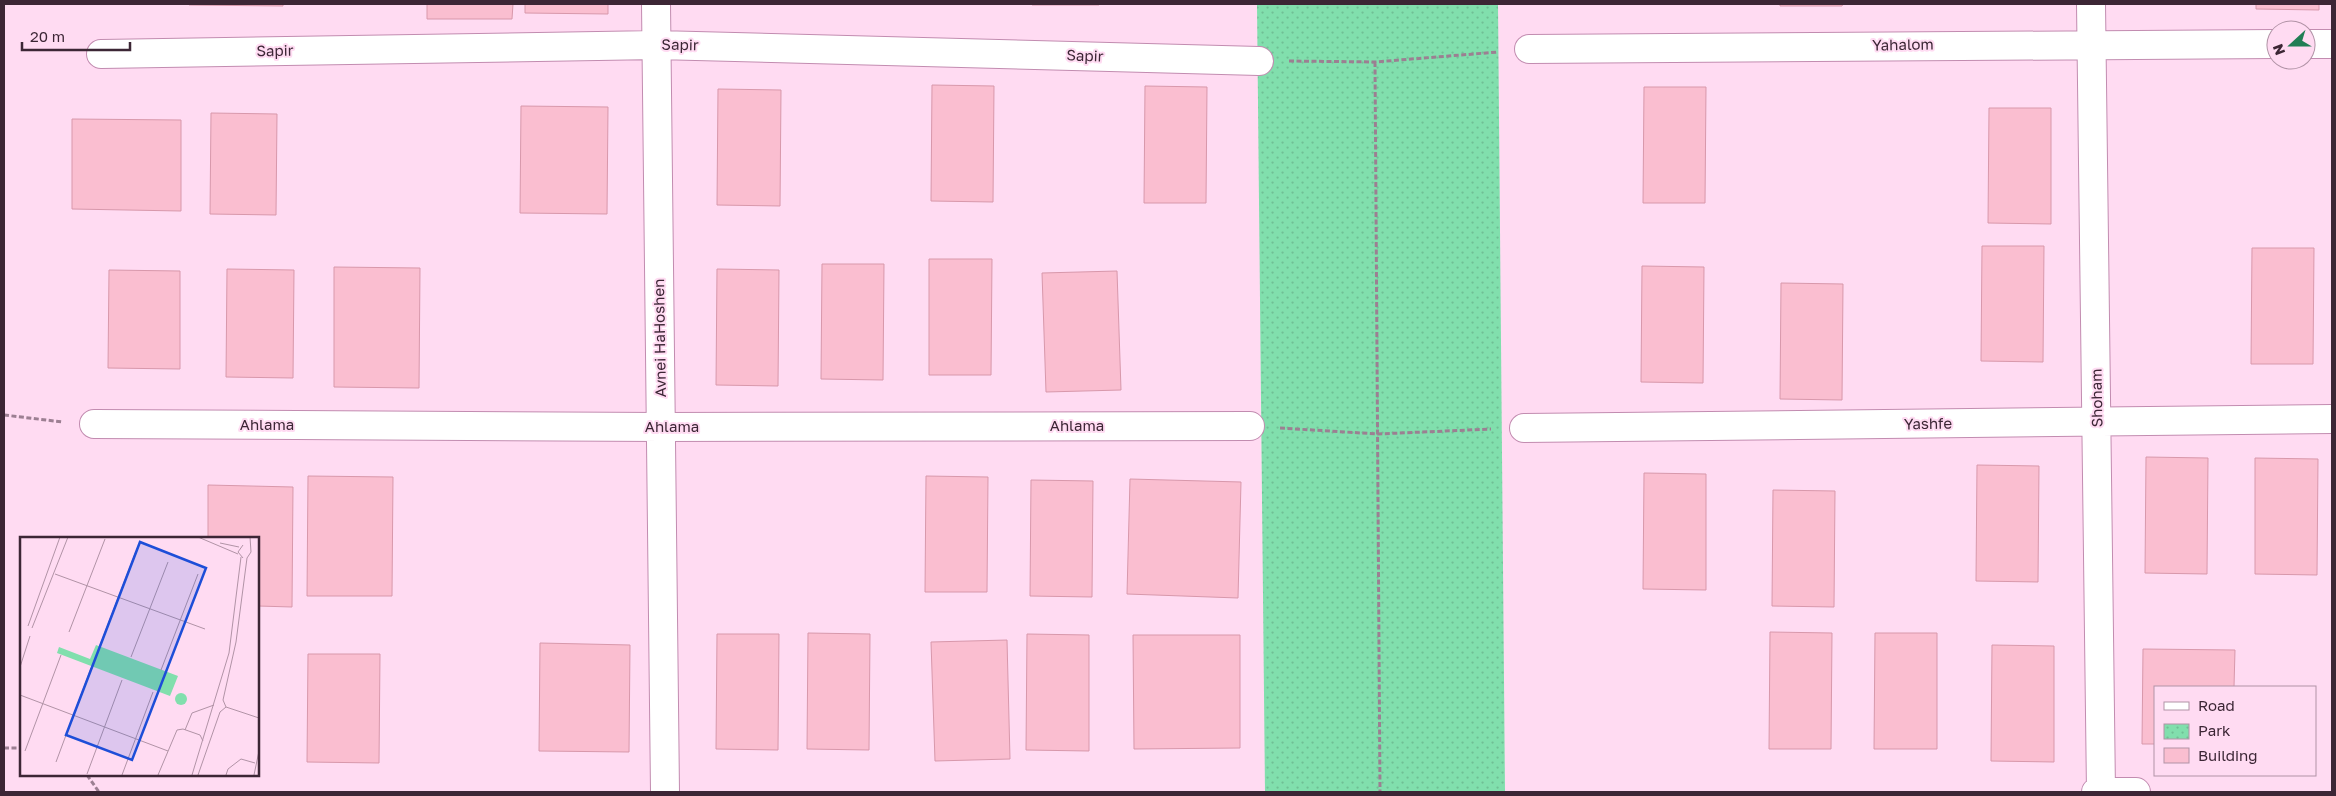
<svg xmlns="http://www.w3.org/2000/svg" width="2336" height="796" viewBox="0 0 2336 796" font-family="'Golos Text',sans-serif">
	<style>
		.park { fill: url(#park-dots) }
		.building { fill: #fabed0; stroke: #d898ab }
		.lines { fill: none; stroke-linecap: round; stroke-linejoin: round }
		.minor-casing { stroke: #c28cb0; stroke-width: 30 }
		.path { stroke: #9c7f92; stroke-width: 3; stroke-dasharray: 5 2.5; stroke-linecap: butt }
		.minor { stroke: #fff; stroke-width: 28 }
		.labels { text-anchor: middle; stroke-width: 4; stroke-linejoin: round; paint-order: stroke }
		.street-label { font-size: 15px; fill: #3c2635; stroke: #ffdbf2 }
		.inset-road { fill: none; stroke: #b193a6; stroke-width: 1 }
		.view { fill: #1d4ed8; fill-opacity: 0.15; stroke: #1d4ed8; stroke-width: 2.5 }
		.inset-edge { fill: none; stroke: #3c2635; stroke-width: 2.5 }
	</style>
	<defs>
		<pattern id="park-dots" width="8" height="8" patternUnits="userSpaceOnUse" patternTransform="scale(1.25)"><rect width="8" height="8" fill="#81dfad"/><path d="M2 2h.1M6 6h.1" fill="none" stroke="#70bf95" stroke-width="1.8" stroke-linecap="round"/></pattern>
	</defs>
	<rect width="100%" height="100%" fill="#ffdbf2"/>
	<path class="park" d="M1257,4H1498L1505,792H1265Z"/>
	<path class="building" d="M189,4H283V6L189,5Z
		M427,4H513L512,19H427Z
		M525,4H608V14L525,13Z
		M1032,4H1099V5H1032Z
		M1780,4H1843L1842,6H1780Z
		M2256,4H2319V10L2256,9Z
		M932,85L994,86L993,202L931,201Z
		M1145,86L1207,87L1206,203H1144Z
		M1644,87H1706L1705,203H1643Z
		M718,89L781,90L780,206L717,205Z
		M521,106L608,107L607,214L520,213Z
		M1989,108H2051V224L1988,223Z
		M211,113L277,114L276,215L210,214Z
		M72,119L181,120V211L72,209Z
		M1982,246H2044L2043,362L1981,361Z
		M2252,248H2314L2313,364H2251Z
		M929,259H992L991,375H929Z
		M822,264H884L883,380L821,379Z
		M1642,266L1704,267L1703,383L1641,382Z
		M334,267L420,268L419,388L334,387Z
		M227,269L294,270L293,378L226,377Z
		M717,269L779,270L778,386L716,385Z
		M109,270L180,271V369L108,368Z
		M1117,271L1121,390L1046,392L1042,273Z
		M1781,283L1843,284L1842,400L1780,399Z
		M2146,457L2208,458L2207,574L2145,573Z
		M2255,458L2318,459L2317,575L2255,574Z
		M1977,465L2039,466L2038,582L1976,581Z
		M1644,473L1706,474V590L1643,589Z
		M308,476L393,477L392,596H307Z
		M926,476L988,477L987,592H925Z
		M1130,479L1241,482L1238,598L1127,594Z
		M1031,480L1093,481L1092,597L1030,596Z
		M208,485L293,487L292,607L258,606V538H208Z
		M1773,490L1835,491L1834,607L1772,606Z
		M1770,632L1832,633L1831,749H1769Z
		M808,633L870,634L869,750L807,749Z
		M1875,633H1937V749H1874Z
		M717,634H779L778,750L716,749Z
		M1027,634L1089,635V751L1026,750Z
		M1133,635H1240V748L1134,749Z
		M1007,640L1010,759L935,761L931,642Z
		M540,643L630,645L629,752L539,751Z
		M1992,645L2054,646V762L1991,761Z
		M2143,649L2235,650L2234,687H2155V744H2142Z
		M308,654H380L379,763L307,762Z"/>
	<g class="lines">
		<g class="minor-casing">
			<path id="minor" d="M656,4L665,792
				M2091,4L2101,792
				M2306,44H2332
				M1529,49L2276,44
				M101,54L657,45L1259,61
				M94,424L661,427L1250,426
				M1524,428L2332,419
				M2096,792H2136"/>
		</g>
		<path class="path" d="M1289,61L1375,62L1498,52
			M1375,62L1380,792
			M4,415L63,422
			M1280,428L1378,434L1491,429
			M4,748H21
			M87,775L99,792"/>
		<use href="#minor" class="minor"/>
	</g>
	<g class="labels">
		<g class="street-label">
			<text transform="translate(680 45) rotate(1)" y="5">Sapir</text>
			<text transform="translate(1903 45) rotate(-1)" y="5">Yahalom</text>
			<text transform="translate(275 51) rotate(-1)" y="5">Sapir</text>
			<text transform="translate(1085 56) rotate(2)" y="5">Sapir</text>
			<text transform="translate(660 338) rotate(-91)" y="5">Avnei HaHoshen</text>
			<text transform="translate(2097 398) rotate(-91)" y="5">Shoham</text>
			<text transform="translate(1928 424) rotate(-1)" y="5">Yashfe</text>
			<text x="267" y="430">Ahlama</text>
			<text x="1077" y="431">Ahlama</text>
			<text x="672" y="432">Ahlama</text>
		</g>
	</g>
	<g transform="translate(20 537)">
		<rect width="239" height="239" fill="#ffdbf2"/>
		<path d="M155 162a6 6 0 1 1 12 0a6 6 0 1 1-12 0Z" fill="#81dfad"/>
		<path d="M76,108L158,139L150,159L37,116L39,110L70,122Z" fill="#81dfad"/>
		<path class="inset-road" d="M178,0L218,17M200,6L219,10M223,8L218,15L223,21M227,21L231,15L230,0M35,37L185,92M8,89L40,0M12,91L48,0M49,95L85,2M80,108L116,14M111,120L148,25M0,130L10,99M141,133L178,37M0,158L148,214M203,163L216,105L227,21M206,170L239,181M200,175L206,170L203,163M165,193L172,176L194,168M5,214L41,118M36,225L71,131M67,237L102,143M102,238L133,155M138,238L157,193L163,192L180,198L183,204M172,238L209,116L221,20M178,238L200,175M206,238L208,232L221,222L235,226M234,238L239,214"/>
		<path class="view" d="M120,5L186,31L112,223L46,198Z"/>
		<rect width="239" height="239" class="inset-edge"/>
	</g>
	<rect width="2336" height="796" fill="none" stroke="#3c2635" stroke-width="10"/>
	<rect x="2154" y="686" width="162" height="90" fill="#ffdbf2" stroke="#b193a6"/>
	<rect x="2164" y="702" width="25" height="8" fill="#ffffff" stroke="#b193a6"/>
	<text x="2198" y="711" font-size="15" fill="#3c2635">Road</text>
	<rect x="2164" y="724" width="25" height="15" fill="url(#park-dots)" stroke="#b193a6"/>
	<text x="2198" y="736" font-size="15" fill="#3c2635">Park</text>
	<rect x="2164" y="748" width="25" height="15" fill="#fabed0" stroke="#b193a6"/>
	<text x="2198" y="761" font-size="15" fill="#3c2635">Building</text>
	<g transform="translate(2291 45) rotate(249)"><circle r="24" fill="#ffdbf2" stroke="#b193a6"/>
	<path d="M0-4L9 19L0 12L-9 19Z" fill="#217e55"/>
	<text y="-8" font-size="14" font-weight="bold" text-anchor="middle" fill="#3c2635">N</text>
	</g>
	<path d="M22 42v8h108v-8" fill="none" stroke="#3c2635" stroke-width="2.5"/>
	<text x="30" y="42" font-size="15" fill="#3c2635" stroke="#ffdbf2" stroke-width="4" paint-order="stroke">20 m</text>
</svg>
